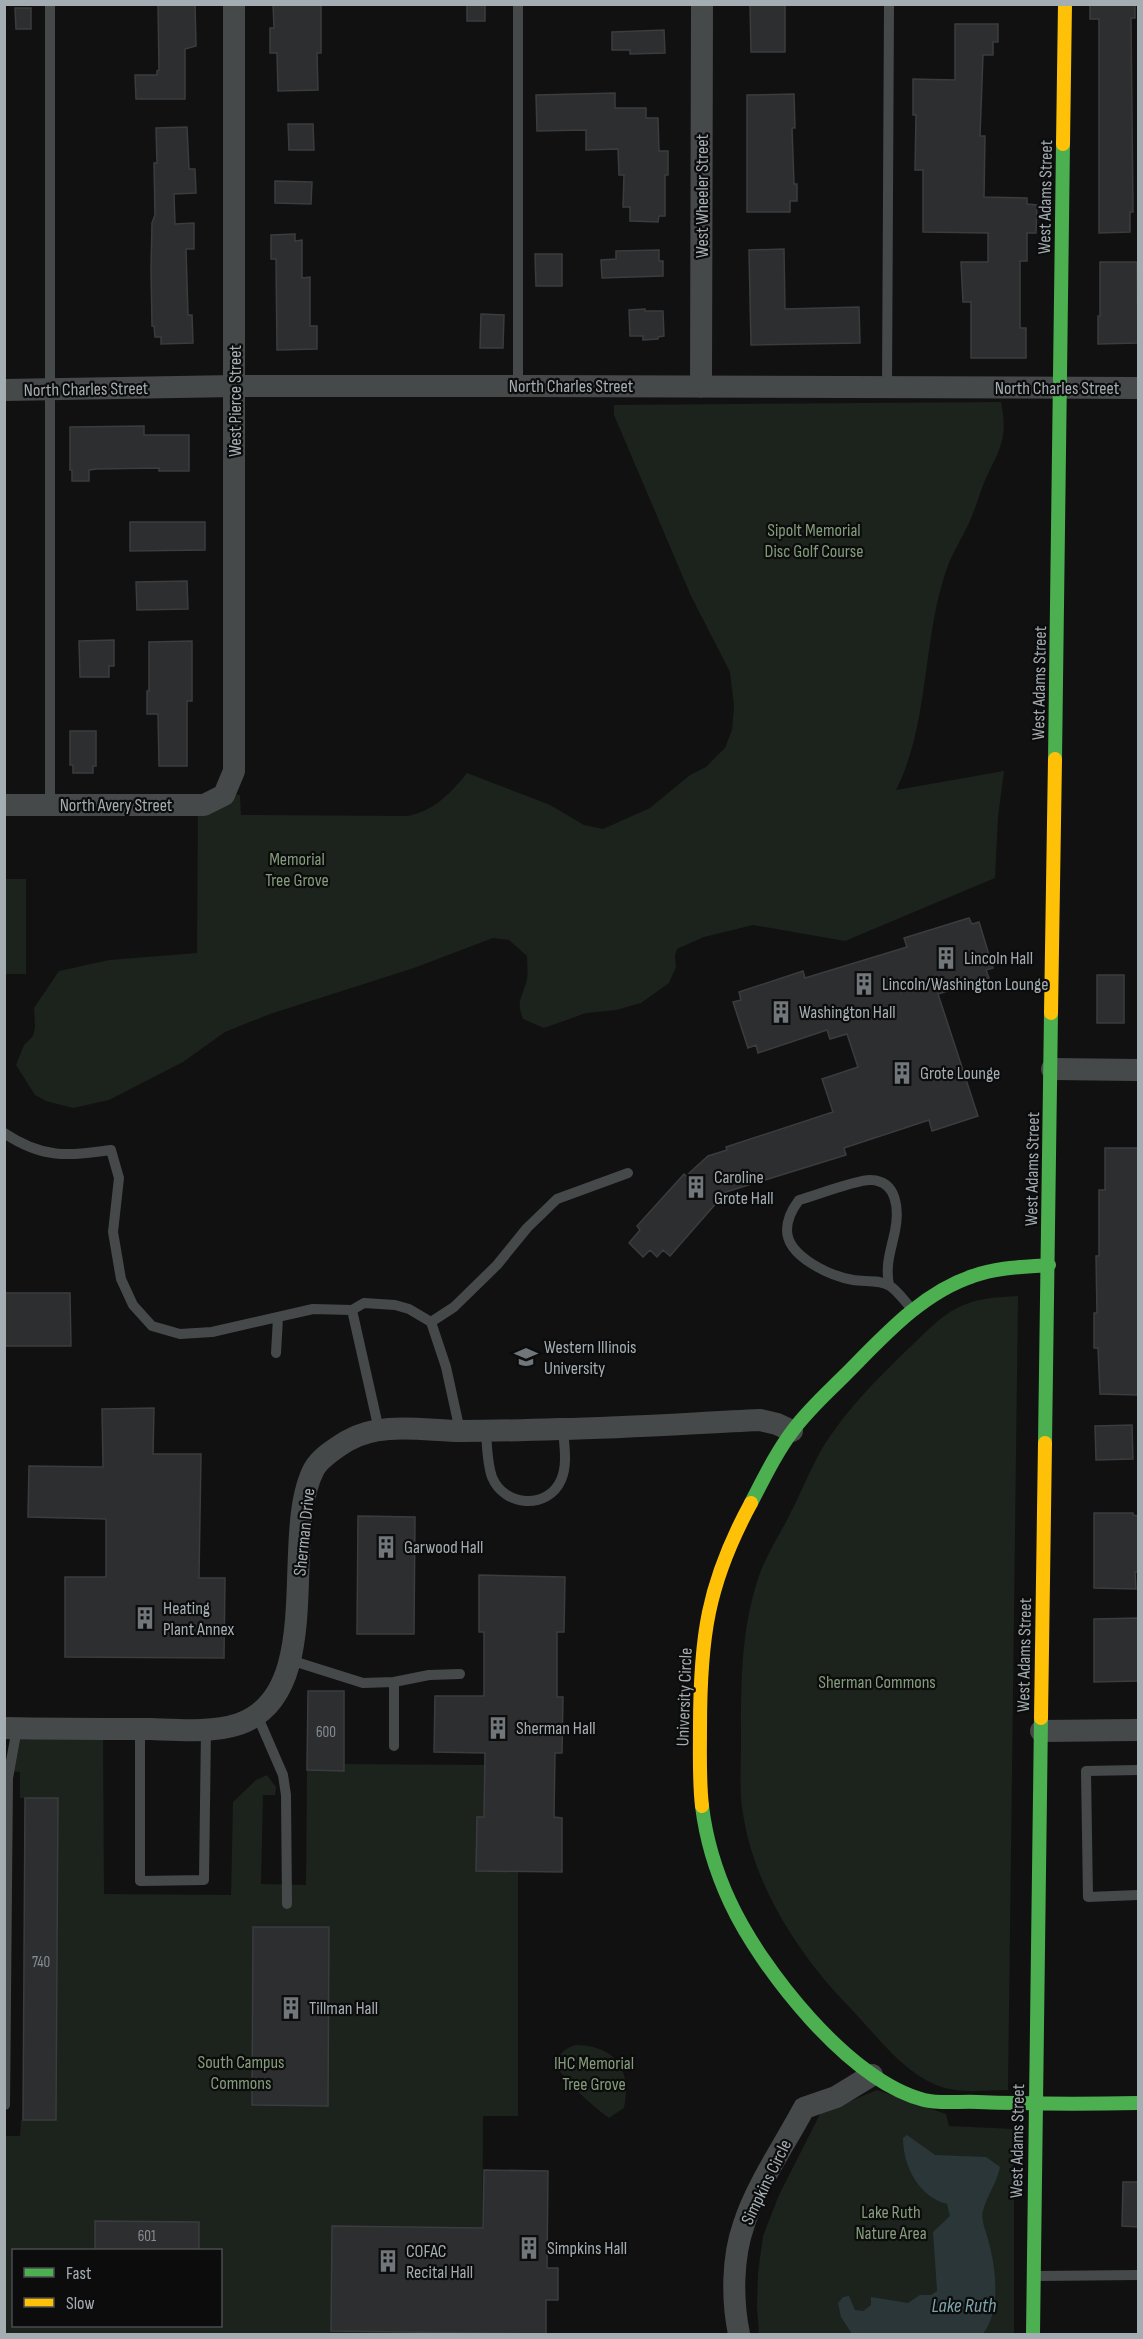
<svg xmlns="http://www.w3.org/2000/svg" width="1143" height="2339" viewBox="0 0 1143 2339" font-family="'Sofia Sans Condensed',sans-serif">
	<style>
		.green { fill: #1c221c; fill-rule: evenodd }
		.water { fill: #2a3638 }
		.building { fill: #2d2e30; stroke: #3a3c3e; stroke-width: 1.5 }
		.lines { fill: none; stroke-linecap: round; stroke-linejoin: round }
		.lane { stroke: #46494a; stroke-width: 10 }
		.street { stroke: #46494a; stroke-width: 22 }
		.fast { stroke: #4caf50; stroke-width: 14 }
		.slow { stroke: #ffc107; stroke-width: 14 }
		.labels { text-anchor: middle; stroke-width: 4.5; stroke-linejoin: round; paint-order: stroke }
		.number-label { font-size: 15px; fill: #868d92 }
		.street-label { font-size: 18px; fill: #a3adb2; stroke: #0c0c0d }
		.park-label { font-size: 18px; fill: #849c7b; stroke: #0c0c0d }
		.poi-label { font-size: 18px; fill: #a3adb2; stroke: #0c0c0d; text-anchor: start }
		.water-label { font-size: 20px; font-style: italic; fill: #7ca5ac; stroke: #0c0c0d }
	</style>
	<rect width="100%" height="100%" fill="#111112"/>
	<path class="green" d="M1001,402C1008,437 1001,447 987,476C980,491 976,508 969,523C962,538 953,552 947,568C922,639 930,723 896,790L1004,771L998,817L995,878L845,941L753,925L704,937L677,949L675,956L676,967L669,983L641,1003L616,1010L586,1013L544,1028L523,1019C517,1002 520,1002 525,986C529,977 527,966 527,956L509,940L493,938L414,968L270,1014L225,1032L183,1062L109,1100L73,1108L46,1101L35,1095L16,1065L24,1045L33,1036L35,1027L34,1008L59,971L109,960L197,953L198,805L224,795H240L241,815L407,816C434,811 450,794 467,773L550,805L584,825L603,829L650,808L690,775L706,767L725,748L732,730L734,706L730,672L691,596L614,415V405Z
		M5,879H26V974H5Z
		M1018,1296L1008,2090C990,2090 972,2092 955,2090C911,2084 880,2039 852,2010C800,1957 755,1889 743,1814C739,1792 741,1768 741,1745C741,1691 740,1635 757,1582C764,1558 778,1538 789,1516C800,1495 808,1474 819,1454C842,1414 875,1381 908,1349C923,1335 938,1318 957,1308C976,1298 997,1297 1018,1296Z
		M17,1728L103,1729L104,1894L231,1895L233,1802L256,1780L267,1775L276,1787L275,1795H263L261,1884L306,1885L307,1770L343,1771L344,1764L485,1765L484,1817H477L476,1871L518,1872V2116H483L482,2334H5V2136H20L21,2120H56L58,1798H20V1772L9,1771ZM14,2250H220V2326H14Z
		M576,2045C616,2046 632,2069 624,2108L609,2118C588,2103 572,2086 555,2066C558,2054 565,2048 576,2045Z
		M877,2090L946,2114L949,2126L1014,2129V2334H759L757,2306L758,2273L763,2236L779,2195L820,2114Z"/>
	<path class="water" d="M907,2135L935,2155L986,2157L1000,2167C997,2183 987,2195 983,2211C980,2220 987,2233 989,2243C996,2269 1001,2311 983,2334H852L841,2317L838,2303L843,2297L849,2296L855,2310L863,2311L871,2305V2297L908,2303L920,2295H931L937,2291L933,2232L950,2216L947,2204C919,2197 903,2166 903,2138Z"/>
	<path class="building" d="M158,4H195L196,46L185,49V99H136L135,75H157V71L159,70Z
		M273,4H321V53H317L318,90L278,91L277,53H270V28H274Z
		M467,4H485V21H467Z
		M750,4H785V52H751Z
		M1090,4H1135V18H1131L1133,212H1130V232L1099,233V19H1090Z
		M15,8H31V29H16Z
		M955,24H998V42H993V55H983L980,136H985L984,197L1027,198V204L1037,205L1036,233H1027V261H1020V328H1026V358H971V302H963L961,262H988V233L923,232V170H915L916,115H913V79L955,80Z
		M664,30L665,53L630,54V50H612V32Z
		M615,93V108H646V118H658L659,151H668V175H665V216H659L658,222L630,221V207H623L624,175H619L618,149L586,150V130L537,131L536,95Z
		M794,94L795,128H792L794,184H797V201H790V212H747V95Z
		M288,124H313L314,150H289Z
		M187,127L189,169H195L196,193L174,194L175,224L194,223V249H186L188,315H192L193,343L161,344V337H155L154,326H152L151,269L152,223L155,215L154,163H157L156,128Z
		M275,181L312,182L311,204L275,203Z
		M295,234V241L302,240V278L310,277V326H317V349L277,350L276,259H271V235Z
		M784,249L785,309L859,307L860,343L751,345L749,250Z
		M659,250V261H663V276L602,278L601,260L616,259V251Z
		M535,254H562V286H536Z
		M1100,262H1137L1138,343L1098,344V316H1100Z
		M645,309V311H663L664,336L658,337V339L643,340V336H630L629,310Z
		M481,314L504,315L503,348H480Z
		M144,426V435H189V471H159V468L97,469L89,470V481H72V470H70V427Z
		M130,522H205V550L130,551Z
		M187,581L188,609L137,610L136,582Z
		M114,640V666H109V677H80L79,641Z
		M192,641V701H187V766H159L158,714H147V691H149V642Z
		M70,731H96V766H93V773H73V765H70Z
		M969,918L972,924L979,922L993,968L986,970L989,978L938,994L978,1116L932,1131L929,1120L844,1148L846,1155L726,1192L670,1256L663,1250L657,1257L650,1250L643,1257L629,1243L640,1230L637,1226L684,1174L686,1176L708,1156L727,1150L726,1147L833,1112L822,1079L858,1067L847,1034L830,1039L827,1030L758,1053L756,1045L748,1048L733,1002L741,1000L739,992L803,971L805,978L907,947L904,938Z
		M1097,975H1124V1023H1097Z
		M1105,1148H1138V1395L1100,1394L1098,1348H1094V1313H1097L1096,1256H1099V1190H1105Z
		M4,1293H70L71,1346H4Z
		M154,1408L153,1454H201L199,1578H225L224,1658L65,1657V1577H106V1519L28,1517L29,1466L103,1467L102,1409Z
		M1132,1425L1133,1459L1096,1460L1095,1426Z
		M1094,1513H1133V1515L1138,1516V1572H1135L1136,1589L1094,1588Z
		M358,1516L415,1517L414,1634H357Z
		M479,1575L565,1577L564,1632H557V1697H563L562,1753H555L554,1817L562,1818V1872L476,1871L477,1817H484L485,1753L434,1752L435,1696H484V1632H479Z
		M1138,1618V1681L1094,1682V1619Z
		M308,1691H344V1771L307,1770Z
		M25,1798H58L56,2120H23Z
		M253,1927H329L328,2106L252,2105Z
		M484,2170L548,2171L547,2268H558V2300H546V2334L331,2331L332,2226L483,2228Z
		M1123,2182H1138V2227L1122,2226Z
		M95,2221L199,2222V2250H95Z"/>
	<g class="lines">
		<path class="lane" d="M50,4V805
			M518,4V386
			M887,388L889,4
			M4,1133C43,1159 67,1156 111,1150L119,1178L113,1232L121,1279L133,1305L152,1326L180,1334L212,1332L313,1309L352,1310L364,1303L395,1305L409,1309L431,1322L446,1367L460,1431
			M889,1285C885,1265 891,1250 895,1231C899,1211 898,1181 871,1180C858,1179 814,1196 799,1200C793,1208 787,1219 787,1230C787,1257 831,1276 853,1280C865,1282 879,1279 890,1286C898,1291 905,1302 912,1309
			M352,1310L379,1430
			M431,1322L454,1307L497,1265L527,1228L557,1199L628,1173
			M276,1353L278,1318
			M486,1431C487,1445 487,1463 492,1477C504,1507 548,1510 561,1480C568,1464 564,1445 563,1429
			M290,1660L363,1683L394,1682V1746
			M394,1682L429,1675L460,1674
			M257,1715L283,1775L286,1795L287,1904
			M140,1729V1881L204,1880L206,1728
			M1138,1770L1086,1771L1088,1897L1138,1895
			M5,2105L8,1778L17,1728
			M1037,2276L1138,2275"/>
		<path class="street" d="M701,387L702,4
			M4,390L235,386H530L1138,388
			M4,805H204L224,795L234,771V4
			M1052,1069L1138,1070
			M4,1728C53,1729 102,1729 151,1729C179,1730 212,1733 239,1724C328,1693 279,1535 314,1469C321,1457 336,1448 347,1441C380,1421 426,1431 462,1431C495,1431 528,1430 560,1429C627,1428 694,1423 760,1420L777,1424L792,1431
			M1041,1731L1138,1730
			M739,2334C732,2300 732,2258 744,2224C756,2186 785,2144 804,2108L836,2097L872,2075"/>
		<path class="fast" d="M1055,759L1063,144
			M1045,1443L1051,1013
			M751,1503C764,1478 777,1451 794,1429C809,1409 827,1393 844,1376C882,1338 921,1293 973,1276C998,1267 1023,1267 1049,1265
			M702,1806C706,1839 716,1872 730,1902C761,1969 849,2081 924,2100C940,2104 961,2101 978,2102C1032,2104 1085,2104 1138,2103
			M1033,2334L1041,1718"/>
		<path class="slow" d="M1063,144L1065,4
			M1051,1013L1055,759
			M1041,1718L1045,1443
			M702,1806C699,1780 700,1754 700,1728C700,1638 707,1584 751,1503"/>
	</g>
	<defs>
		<g id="building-bare" transform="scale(1.8)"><path d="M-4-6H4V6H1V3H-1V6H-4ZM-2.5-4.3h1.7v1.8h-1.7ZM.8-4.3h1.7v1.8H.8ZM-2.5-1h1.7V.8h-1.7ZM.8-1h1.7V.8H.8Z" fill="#70767a" stroke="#0c0c0d" stroke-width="2.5" paint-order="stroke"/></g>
		<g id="university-bare" transform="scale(1.8)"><path d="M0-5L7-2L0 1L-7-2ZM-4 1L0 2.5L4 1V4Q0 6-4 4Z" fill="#70767a" stroke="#0c0c0d" stroke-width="2.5" paint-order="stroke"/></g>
	</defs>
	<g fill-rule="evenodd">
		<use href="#building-bare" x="946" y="958"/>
		<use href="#building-bare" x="864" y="984"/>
		<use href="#building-bare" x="781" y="1012"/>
		<use href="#building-bare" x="902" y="1073"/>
		<use href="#building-bare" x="696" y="1187"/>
		<use href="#university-bare" x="526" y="1357"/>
		<use href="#building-bare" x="386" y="1547"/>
		<use href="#building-bare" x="145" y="1618"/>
		<use href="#building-bare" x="498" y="1728"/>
		<use href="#building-bare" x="291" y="2008"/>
		<use href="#building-bare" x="529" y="2248"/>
		<use href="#building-bare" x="388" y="2261"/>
	</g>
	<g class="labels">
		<g class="number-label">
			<text x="326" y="1737">600</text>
			<text x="41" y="1967">740</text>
			<text x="147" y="2241">601</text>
		</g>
		<g class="street-label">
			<text transform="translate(702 196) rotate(-90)" y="6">West Wheeler Street</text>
			<text transform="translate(1045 197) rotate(-89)" y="6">West Adams Street</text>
			<text x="571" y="392">North Charles Street</text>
			<text x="1057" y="394">North Charles Street</text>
			<text transform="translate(86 389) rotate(-1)" y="6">North Charles Street</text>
			<text transform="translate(235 401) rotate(-90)" y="6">West Pierce Street</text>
			<text transform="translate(1039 683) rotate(-89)" y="6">West Adams Street</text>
			<text x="116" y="811">North Avery Street</text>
			<text transform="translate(1032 1169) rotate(-89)" y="6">West Adams Street</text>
			<text transform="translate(304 1532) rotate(-84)" y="6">Sherman Drive</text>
			<text transform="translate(1024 1655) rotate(-89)" y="6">West Adams Street</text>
			<text transform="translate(684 1697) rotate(-88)" y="6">University Circle</text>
			<text transform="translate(1017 2141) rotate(-89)" y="6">West Adams Street</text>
			<text transform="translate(766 2182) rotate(-64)" y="6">Simpkins Circle</text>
		</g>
		<g class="park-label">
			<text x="814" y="536">Sipolt Memorial<tspan x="814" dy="21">Disc Golf Course</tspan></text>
			<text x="297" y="865">Memorial<tspan x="297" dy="21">Tree Grove</tspan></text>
			<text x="877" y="1688">Sherman Commons</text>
			<text x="241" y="2068">South Campus<tspan x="241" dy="21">Commons</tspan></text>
			<text x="594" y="2069">IHC Memorial<tspan x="594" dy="21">Tree Grove</tspan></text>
			<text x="891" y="2218">Lake Ruth<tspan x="891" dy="21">Nature Area</tspan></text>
		</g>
		<g class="poi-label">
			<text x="964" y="964">Lincoln Hall</text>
			<text x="882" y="990">Lincoln/Washington Lounge</text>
			<text x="799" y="1018">Washington Hall</text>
			<text x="920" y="1079">Grote Lounge</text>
			<text x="714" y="1183">Caroline<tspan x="714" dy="21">Grote Hall</tspan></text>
			<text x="544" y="1353">Western Illinois<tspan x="544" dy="21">University</tspan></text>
			<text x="404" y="1553">Garwood Hall</text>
			<text x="163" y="1614">Heating<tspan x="163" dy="21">Plant Annex</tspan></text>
			<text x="516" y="1734">Sherman Hall</text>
			<text x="309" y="2014">Tillman Hall</text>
			<text x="547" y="2254">Simpkins Hall</text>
			<text x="406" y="2257">COFAC<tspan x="406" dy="21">Recital Hall</tspan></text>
		</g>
		<g class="water-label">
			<text x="964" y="2312">Lake Ruth</text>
		</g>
	</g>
	<rect width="1143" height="2339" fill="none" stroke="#a3adb2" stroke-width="12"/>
	<rect x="12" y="2249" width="210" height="78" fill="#0c0c0d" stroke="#484c4f" stroke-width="1.5"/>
	<rect x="24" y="2268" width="30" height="9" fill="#4caf50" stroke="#484c4f" stroke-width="1.5"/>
	<text x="66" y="2279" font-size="18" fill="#a3adb2">Fast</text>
	<rect x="24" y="2298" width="30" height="9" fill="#ffc107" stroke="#484c4f" stroke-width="1.5"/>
	<text x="66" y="2309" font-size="18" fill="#a3adb2">Slow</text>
</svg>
